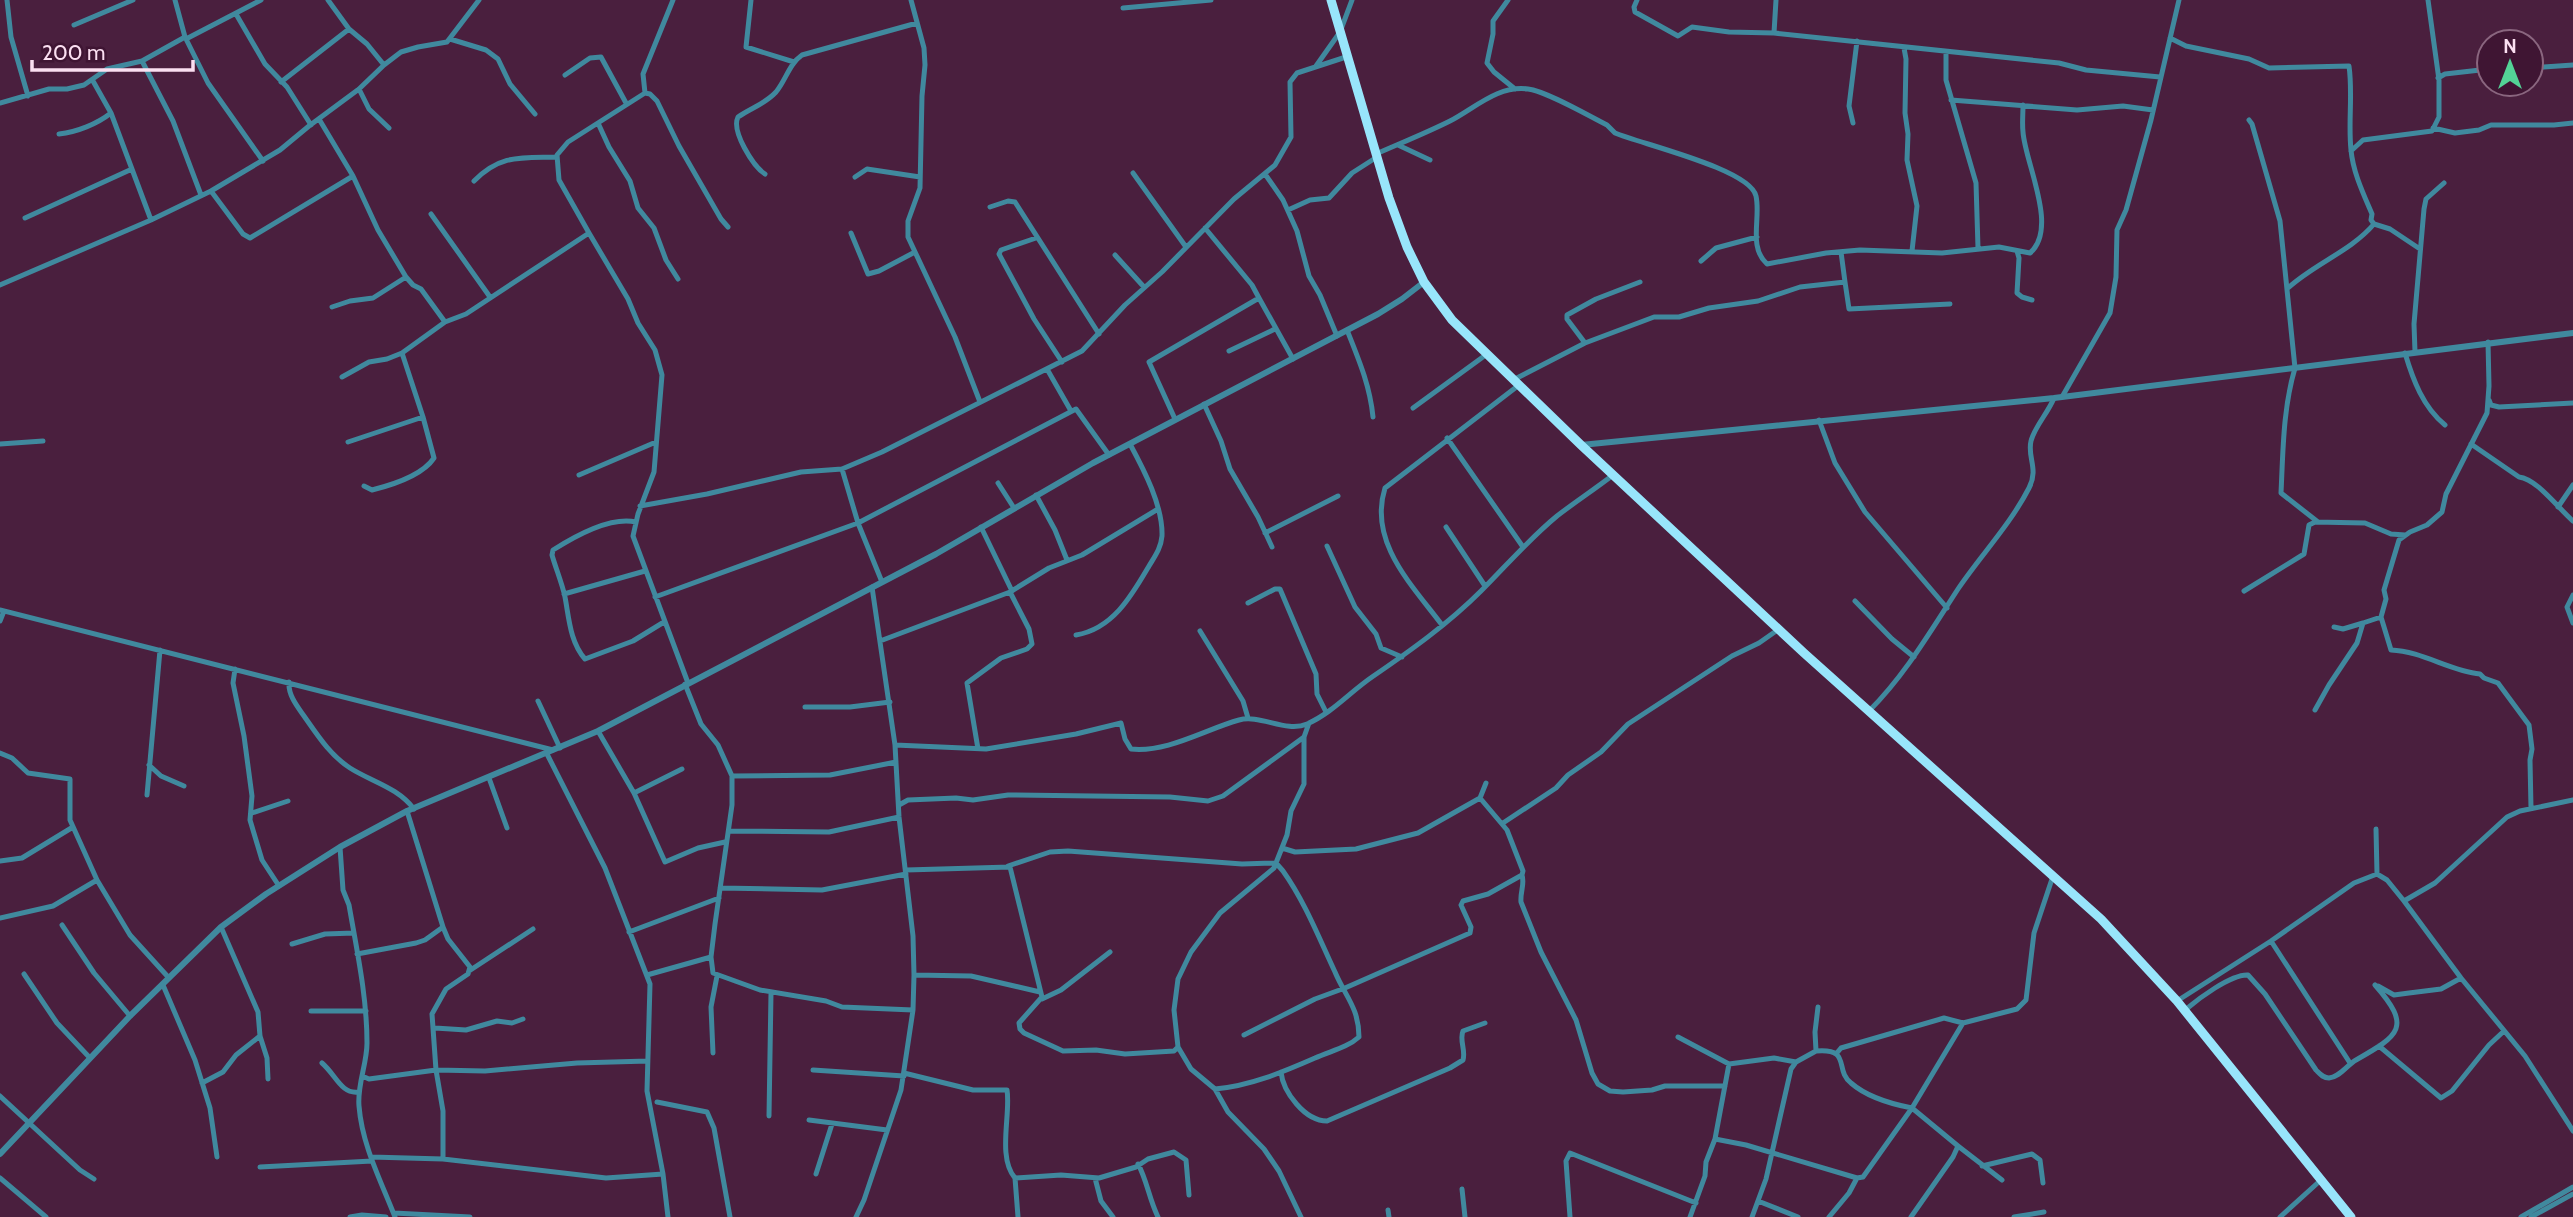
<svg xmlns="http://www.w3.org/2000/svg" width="2573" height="1217" viewBox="0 0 2573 1217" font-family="Cabin,sans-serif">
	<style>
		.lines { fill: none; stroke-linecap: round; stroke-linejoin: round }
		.minor { stroke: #40899e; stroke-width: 5 }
		.tertiary { stroke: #40899e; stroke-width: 6 }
		.trunk { stroke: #98e5fb; stroke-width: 9 }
	</style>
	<rect width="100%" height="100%" fill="#4a1f3e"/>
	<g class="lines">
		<path class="minor" d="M7,0L11,37L28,96
			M175,0L185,37L208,83L263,161
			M328,0L349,29L367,44L384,65
			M751,0L746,47L794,62
			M911,0L924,48L925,65L922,96L920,188L908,221V237L955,337L980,402
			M1508,0L1493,21V34L1487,63L1494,72L1515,89
			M1637,0L1634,7L1635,12L1678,36L1692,27L1729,32L1774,33
			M1776,0L1774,33L2059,63L2086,70L2160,77
			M1123,8L1211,0
			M236,14L265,64L287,87L311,125
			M74,25L133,0
			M2170,38L2186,46L2249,59L2269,68L2349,66C2353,94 2348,122 2351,150C2353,172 2363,193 2372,214L2371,220L2374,224L2390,229L2420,249
			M186,39L261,0
			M450,39L486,50L498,59L510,84L535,114
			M1904,48L1906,59L1905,113L1908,134L1907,160L1917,206L1912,251
			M1946,52V80L1976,183L1978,248
			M142,61L173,121L201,195
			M1316,66L1340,32L1352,0
			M2531,68L2573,65
			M565,75L590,58L601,57L626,103
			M2438,78L2445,74L2489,69
			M93,81L111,113L151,220
			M281,82L349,29
			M359,89L369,109L389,128
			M645,93L650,94L657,101L679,146L721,219L728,227
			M645,93L643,74L673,0
			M1951,100L2077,110L2123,106L2153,110
			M0,103L49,89H67L84,85L107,69L142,61L185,37
			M319,119L353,176L378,230L406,277
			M2249,120L2252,124L2280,221L2295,368C2283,408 2283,452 2281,493L2318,522
			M598,123L609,147L630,181L638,208L654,228L666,260L678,279
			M1853,123L1849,106L1857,41
			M2433,128L2455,133L2479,130L2491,125H2554L2573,123
			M59,134C77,132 97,124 111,113
			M1398,145L1430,160
			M2351,151L2363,140L2432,131L2439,117V80L2428,0
			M1376,154C1401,143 1426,133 1450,121C1475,108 1498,85 1528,89C1546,91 1589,116 1607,125L1615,133C1641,144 1750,169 1756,196C1761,218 1748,247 1767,264L1826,253L1860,250L1942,253L1999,247L2030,253C2059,228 2025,163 2023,132C2022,124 2023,114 2023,105
			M1133,173L1186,247
			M765,174C753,166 731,131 738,117C751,108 765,104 776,92C786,80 789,64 802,55L917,23
			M1265,174L1283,200L1297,231L1309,276L1320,295L1337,336
			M855,177L867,169L920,177
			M474,181C501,154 521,158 557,157
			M211,191L243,234L250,238L353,176
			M990,207L1008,201L1015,202L1099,334
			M1288,210L1310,200L1329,198L1352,173L1377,157
			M431,214L490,297
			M25,218L132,169
			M1205,228L1252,285L1259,298
			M589,233L559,180L557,155L568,142L645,93
			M851,233L868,274L879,271L915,252
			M1036,238L1001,250L999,254L1034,319L1062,362
			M2017,251L2019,258L2017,293L2022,297L2032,300
			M1115,255L1144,287
			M1701,261L1716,248L1757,237
			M1845,282L1849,309L1950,304
			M0,285L151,220L211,191L280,150L309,126L359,89L384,65L401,52L418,47L447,42L479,0
			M2288,288C2314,264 2351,251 2374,224
			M332,307L350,301L373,298L406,277L413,285L421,289L445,322
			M1347,330C1359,360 1370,386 1373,417
			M2488,342L2489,386L2487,413L2446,494L2442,512L2427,525L2410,532L2399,540L2384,590L2386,599L2381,617L2391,650C2422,651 2450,671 2480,674L2484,678L2498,683L2529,725L2532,749L2530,760L2531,808
			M1585,343L1567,319V315L1596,299L1640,282
			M1229,351L1275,329
			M2415,352L2414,324L2424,209L2426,199L2444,183
			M2405,353C2413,380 2423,407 2445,425
			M1047,369L1071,411
			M342,377L369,362L387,359L402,353
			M1513,380L1585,343L1654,317H1679L1709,308L1758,301L1800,287L1845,282L1841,252
			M2062,397L2110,313L2116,277L2117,230L2126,210L2151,120L2179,0
			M2489,400L2491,405L2499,407L2573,403
			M1204,404L1221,441L1230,469L1258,517L1272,547
			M1413,408L1487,354
			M1175,419L1149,362L1259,298L1293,359
			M1819,420L1835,463L1865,512L1947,608
			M1447,438L1523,547
			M348,442L423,417
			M0,444L43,441
			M2471,444L2519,477C2537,479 2558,508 2573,521
			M842,469L858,523L882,582
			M579,475L656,442
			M998,483L1014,508
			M364,486L372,490C392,485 422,476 434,458L423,417L402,353L445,322L466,314L589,233L628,299L638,323L655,350L662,375L654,472L638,514L633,536L688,683
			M1036,495L1055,530L1067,560
			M640,506L707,494L801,472L842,469L882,452L1082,351L1125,305L1162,272L1234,199L1275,165L1291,137L1290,82L1297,73L1346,57
			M2558,507L2573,485
			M636,522C610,516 575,536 553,550L552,555C556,569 562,583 565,597C569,618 570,642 585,659L633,641L664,622
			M981,527L1012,591
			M1446,527L1485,586
			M1265,533L1338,496
			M1327,546L1355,607L1376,634L1381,648L1402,657
			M2244,591L2304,554L2309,525L2315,522L2365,523L2391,534L2405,535
			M564,594L645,571
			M2573,595L2567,607L2573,623
			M655,597L858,523L1076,409L1109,455
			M1855,601L1892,639L1914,657
			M1248,603L1275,589H1280L1316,674L1317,694L1326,712
			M0,610L553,750
			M0,621L4,611
			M1442,625C1412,585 1368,542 1385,488L1519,385
			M2334,627L2343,629L2363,623
			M1200,631L1243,701L1248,718
			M1076,635C1113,629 1132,595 1149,566C1155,556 1161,548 1162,536C1163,506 1144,470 1130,444
			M880,641L1010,592L1049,568L1082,555L1158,509
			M235,669L233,683L244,736L252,796L250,820L262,860L279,886
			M289,682C288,695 297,706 304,716C318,736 330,755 350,768C372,782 397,787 414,809
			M685,684L701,724L718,745L732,776V805L715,924L711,957L713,973L760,990L826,1001L842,1007L913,1010
			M538,701L560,748
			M805,707H850L890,702
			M2315,710L2329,685L2357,643L2363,623L2381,617
			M1869,711C1905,675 1930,632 1958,589C1981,555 2010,525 2029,488C2039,469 2027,457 2031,441C2035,426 2048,413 2054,398
			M598,731L634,793L665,862L698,848L725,842
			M895,745L986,749L1076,734L1121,723L1125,739L1131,749C1167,753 1206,729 1239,720C1260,714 1286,733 1307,724C1332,713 1350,692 1372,677C1410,651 1448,624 1481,591C1506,566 1529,539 1557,516C1575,502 1595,489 1613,475
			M978,749L967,683L1001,658L1027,649L1032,644L1029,629L1010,592
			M0,753L12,758L28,773L70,779V820L97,880L130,935L169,978
			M547,754L605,868L650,984L647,1091L663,1174L668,1217
			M149,765L161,776L184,786
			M732,776L830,775L896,762
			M489,778L507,828
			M634,793L682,769
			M147,795L160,650
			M899,805L908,800L956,798L973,800L1008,795L1170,797L1208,801L1223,796L1304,737
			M407,811L443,927L448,939L470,967L468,974L446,989L432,1014L436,1070L443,1111V1159
			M252,813L288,801
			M1503,823L1556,788L1568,775L1601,752L1628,724L1732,656L1759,643L1779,629
			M2376,829L2377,874
			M729,831L829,832L899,817
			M340,847L343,890L349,905C357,951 367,997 367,1043C367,1064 357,1085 359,1106C362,1145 381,1181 395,1217
			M1282,848L1295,852L1356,849L1418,833L1480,798L1486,783
			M0,861L22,858L73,827
			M1008,866L1050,852L1068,851L1242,864L1276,863L1283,871C1305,902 1319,938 1335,972C1345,996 1359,1008 1359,1037C1347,1048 1330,1051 1315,1058C1283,1072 1250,1086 1215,1089L1191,1069L1178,1047
			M906,870L1010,867L1042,997L1019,1023L1020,1029L1024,1033L1063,1051L1096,1050L1125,1054L1174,1051L1178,1047L1174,1010L1178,979L1191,952L1220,913L1274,868L1287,835L1291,811L1304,784V737L1309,723
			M1522,875C1525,884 1520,892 1521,902L1541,952L1576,1020L1592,1073L1598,1084L1610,1091L1623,1092L1652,1090L1665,1086H1725
			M720,888L822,890L906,874
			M2404,901L2435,883L2507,817L2520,811L2573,800
			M0,918L53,906L97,880
			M62,925L94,973L130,1016
			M221,927L258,1012L260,1036L267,1058L268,1079
			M629,932L719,898
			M2271,941L2350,1063
			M292,944L325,934L354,933
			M357,954L416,943L425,940L443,927
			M469,971L533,929
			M24,974L57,1023L90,1058
			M647,975L711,957
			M914,975L971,976L1040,992
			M163,985L195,1060L210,1108L217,1157
			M2378,986L2394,995L2409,993L2441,989L2461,978
			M1042,999L1061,990L1110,952
			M2177,1001L2271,941L2354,883L2377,874L2387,880L2404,901L2461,978L2525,1056L2573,1131
			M1818,1007L1815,1032L1816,1051C1852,1048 1834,1070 1851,1083C1867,1097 1891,1104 1912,1108L1863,1177L1857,1178L1849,1193L1829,1217
			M2185,1010C2198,999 2231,974 2248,975L2265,994L2316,1070C2320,1074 2323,1078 2329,1078C2340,1077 2347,1065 2356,1060C2400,1035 2412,1027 2375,985
			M311,1011H366
			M435,1028L466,1030L497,1021L512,1023L523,1019
			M1244,1035L1315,999L1345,988L1470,933L1471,927L1461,905L1463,901L1488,894L1522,875L1523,871L1507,830L1480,798
			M1678,1037L1729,1064L1774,1058L1796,1062
			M2379,1046L2441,1098L2452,1091L2489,1045L2504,1031
			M713,1053L711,1007L717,976
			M1836,1054L1841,1048L1944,1018L1963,1023L2017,1009L2026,1000L2034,933L2053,876
			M322,1063C336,1075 341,1094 358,1092
			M813,1070L904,1076
			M1281,1072C1283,1092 1305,1121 1327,1121L1450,1068L1463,1060C1466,1050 1459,1040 1463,1031L1485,1023
			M904,1073L973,1090H1007C1011,1114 997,1157 1015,1178L1061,1175L1099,1178L1136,1167L1148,1159L1174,1152L1186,1160L1189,1195
			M362,1076L369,1079L436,1070L485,1071L577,1063L648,1061
			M202,1083L223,1072L236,1055L260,1036
			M1215,1089L1228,1112L1264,1149L1279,1171L1301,1217
			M0,1096L80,1170L94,1179
			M657,1102L707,1112L714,1128L730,1217
			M769,1116L771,993
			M809,1120L887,1130
			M1715,1139L1746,1145L1857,1178
			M1958,1146L2002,1180
			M371,1157L443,1159L606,1178L663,1174
			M1138,1164C1147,1180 1149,1199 1158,1217
			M1982,1166L2032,1154L2040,1160L2043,1183
			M260,1167L372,1161
			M816,1174L832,1124
			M0,1178L46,1217
			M1015,1178L1018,1217
			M1095,1178L1101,1201L1113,1217
			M1462,1189L1465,1217
			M1758,1201L1798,1217
			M1388,1210L1389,1217
			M394,1213L470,1217
			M350,1217L362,1215L386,1217
			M856,1217L864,1200L901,1090L913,1010L914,975L913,936L899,817L895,745L872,587
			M1570,1217L1566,1161L1570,1153L1696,1203
			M1690,1217L1705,1176L1706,1162L1715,1139L1729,1064
			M1752,1217L1766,1179L1791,1069L1796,1062L1816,1051
			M1911,1217L1953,1157L1958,1146L1912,1108L1963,1023
			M2014,1217L2044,1212
			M2280,1217L2322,1179
			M2521,1217L2573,1187
			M2531,1217L2573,1194"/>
		<path class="tertiary" d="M1581,445L2054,398L2573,333
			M0,1154L130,1016L221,927L266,894L340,847L407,811L598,731L936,554L1093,463L1378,314L1402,299L1424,282"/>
		<path class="trunk" d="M1331,0L1389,198L1407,247L1424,282L1452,320L1581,445L1804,653L2101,919L2177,1001L2351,1217"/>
	</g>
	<g transform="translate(2510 63)"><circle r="33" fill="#3f1533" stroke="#8a667f" stroke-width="2"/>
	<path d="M0-5L12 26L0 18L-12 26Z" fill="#53d396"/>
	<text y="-10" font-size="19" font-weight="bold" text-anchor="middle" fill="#fbdff1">N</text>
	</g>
	<path d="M32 60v10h161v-10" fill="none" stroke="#fbdff1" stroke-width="3.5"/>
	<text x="42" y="60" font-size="21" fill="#fbdff1" stroke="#3f1533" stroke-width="5" paint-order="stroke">200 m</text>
</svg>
